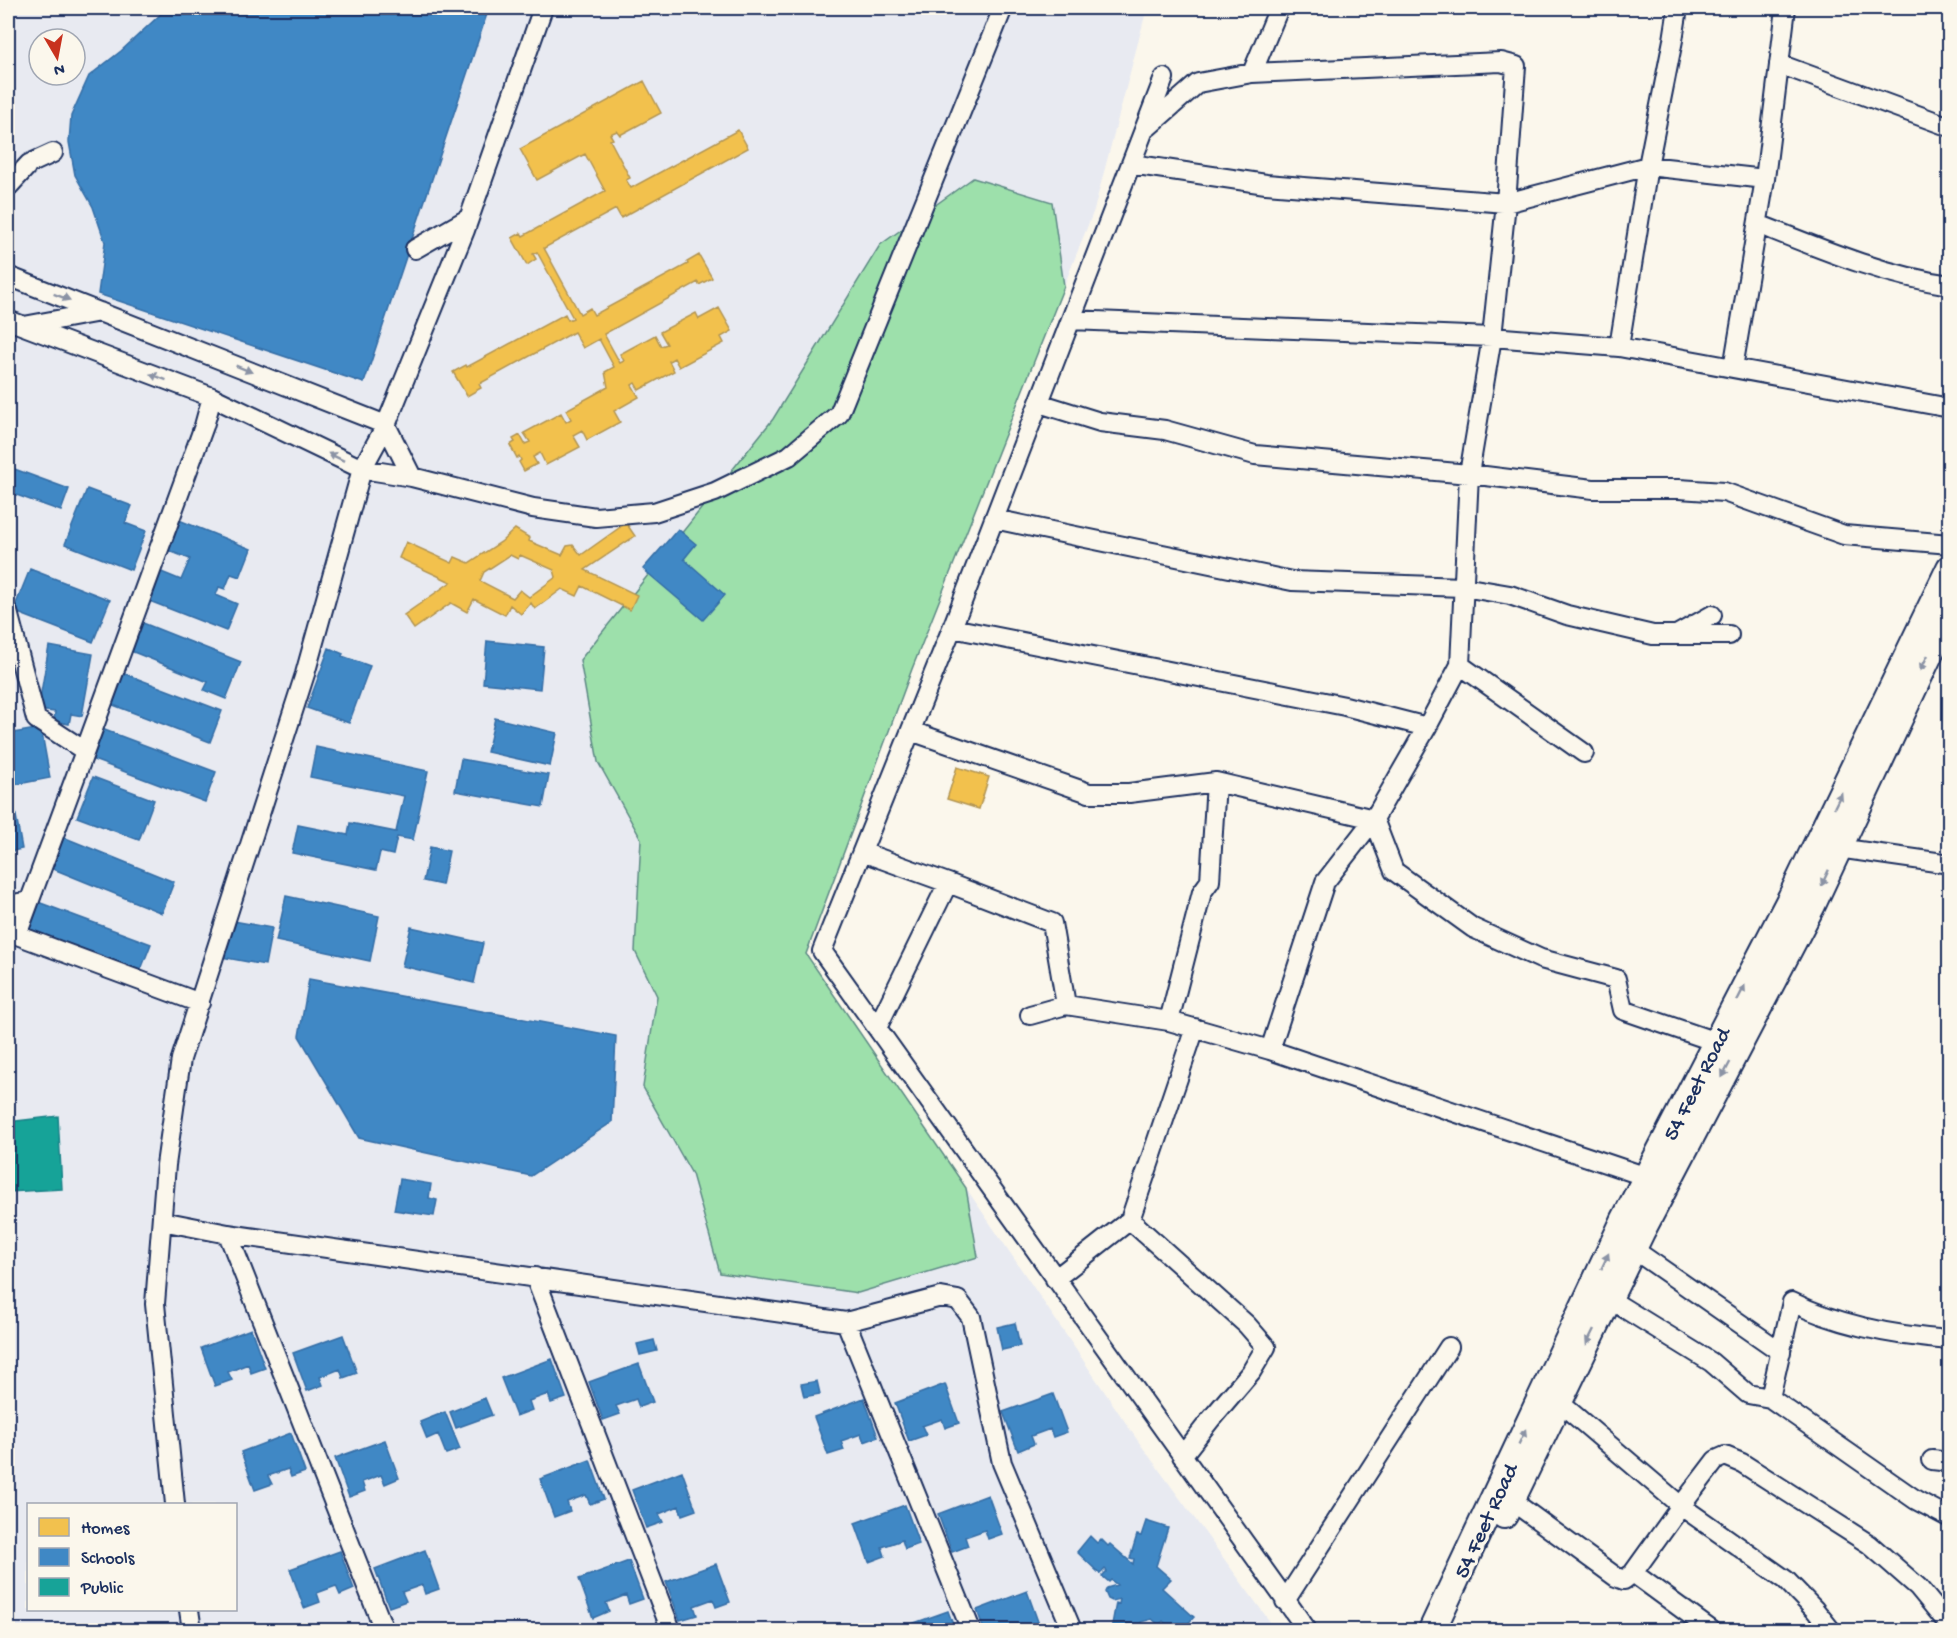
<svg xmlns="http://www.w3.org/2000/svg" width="1957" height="1638" viewBox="0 0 1957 1638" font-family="'Gochi Hand',sans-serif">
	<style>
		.built { fill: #e8eaf1; fill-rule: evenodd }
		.green { fill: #9de0ab; stroke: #5c8884; stroke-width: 1.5 }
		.homes { fill: #f2c14e; stroke: #b29553; stroke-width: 1.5; fill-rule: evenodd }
		.schools { fill: #3f88c5; stroke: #346da6; stroke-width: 1.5 }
		.public { fill: #17a398; stroke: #188087; stroke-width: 1.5 }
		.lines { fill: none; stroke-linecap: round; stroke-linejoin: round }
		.street-casing { stroke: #1b2f5e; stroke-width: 22 }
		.secondary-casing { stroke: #1b2f5e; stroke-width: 30 }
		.street { stroke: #fbf7ec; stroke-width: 18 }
		.secondary { stroke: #fbf7ec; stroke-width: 26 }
		.oneway { fill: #8b93a5 }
		.labels { text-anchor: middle; stroke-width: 6; stroke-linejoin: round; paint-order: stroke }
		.street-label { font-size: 22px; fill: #1b2f5e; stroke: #fbf7ec }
	</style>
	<rect width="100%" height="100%" fill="#fbf7ec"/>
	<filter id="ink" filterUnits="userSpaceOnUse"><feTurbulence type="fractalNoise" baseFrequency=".0167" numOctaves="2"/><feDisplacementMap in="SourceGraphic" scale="12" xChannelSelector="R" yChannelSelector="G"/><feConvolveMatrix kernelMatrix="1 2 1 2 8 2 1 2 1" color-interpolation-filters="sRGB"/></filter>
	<g filter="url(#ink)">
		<path class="built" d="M8,8H1147L1094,210L912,669L806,954L879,1068L966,1188L1138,1441L1276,1630H8ZM39,39H75V75H39ZM28,1504H236V1610H28Z"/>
		<path class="green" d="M973,178L1052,202L1064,286L912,669L806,954L966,1188L978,1257L858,1293L720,1273L692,1174L643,1087L657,996L635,951L641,839L598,762L580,660L773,419L880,245Z"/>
		<path class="homes" d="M644,81L661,113L620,135L617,131L610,134L613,139L610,140L630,178L626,180L631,188L738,130L748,148L621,218L616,209L544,248L580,314L590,308L594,315L688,264L687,262L699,255L712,278L699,285L698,282L604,334L620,363L624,361L620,354L655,335L661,346L667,344L660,332L696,313L699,319L719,308L732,331L721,337L724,343L679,367L674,358L669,361L674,371L639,390L635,383L632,385L639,397L614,411L620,422L587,440L582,430L573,435L580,447L546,465L540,453L533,457L537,464L524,471L519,462L521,460L519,456L517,458L510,445L515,442L513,439L520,435L525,444L530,442L524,433L561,413L566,422L571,419L566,410L608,387L605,372L614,367L599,339L583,348L574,332L479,384L481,388L467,396L453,372L466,365L467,367L565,314L568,320L573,318L537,252L533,254L536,259L527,265L512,238L521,233L523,236L605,191L585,154L537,180L520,149Z
			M626,523L635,536L585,570L637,595L630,610L582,586L577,596L562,589L535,609L531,603L521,614L510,605L505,615L474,599L467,612L451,603L414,629L404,615L451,582L399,558L406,542L452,563L455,557L469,563L501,542L515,529L530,538L529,541L562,555L567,546L573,545L581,555ZM510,555L518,559L520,555L554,570L556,577L529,597L520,590L513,598L480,581L484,572Z
			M957,767L989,777L979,809L947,799Z"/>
		<path class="schools" d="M165,8H489L364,383L98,294L105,242L93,207L75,175L69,142L71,116L89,76L121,51L164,11Z
			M9,467L69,489L61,511L8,492Z
			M87,489L132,506L125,523L146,531L131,570L65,544Z
			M179,520L251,549L240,577L231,574L225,589L219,587L216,595L237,604L226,631L147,600L159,571L181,580L190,559L167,550Z
			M678,529L696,544L684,559L725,595L703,620L643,569Z
			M30,569L110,600L93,642L13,611Z
			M138,621L241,662L226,699L204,690L208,682L126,649Z
			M487,641L544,647L540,689L483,683Z
			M49,646L93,654L82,716L71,714L69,724L54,721L55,712L38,710Z
			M329,648L343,654L342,656L370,666L349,723L307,708Z
			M120,672L222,711L210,742L108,703Z
			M495,718L557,733L550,766L487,752Z
			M41,728L50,778L8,786V734Z
			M102,729L216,772L205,802L91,759Z
			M316,747L428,771L413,840L397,837L393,855L380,852L376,870L292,853L298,825L348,835L350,823L396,832L404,796L310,777Z
			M461,759L549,775L543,807L455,791Z
			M93,777L154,800L139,840L77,817Z
			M13,799L22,849L8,852V800Z
			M63,837L174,882L162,913L51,868Z
			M430,847L449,851L442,885L423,881Z
			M286,896L379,916L370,961L276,941Z
			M38,902L151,944L140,972L27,930Z
			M228,920L272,928L265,965L221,957Z
			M411,927L483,943L474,983L402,966Z
			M309,979L616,1036L612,1122L531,1176L359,1138L299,1036Z
			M400,1179L431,1184L429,1198L437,1200L434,1216L394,1210Z
			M1015,1323L1020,1346L1002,1350L997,1327Z
			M251,1329L265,1368L251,1373L248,1364L228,1372L232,1380L215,1386L201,1348Z
			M343,1335L357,1373L343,1378L340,1369L320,1377L323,1385L307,1391L293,1353Z
			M654,1340L657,1351L640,1355L637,1344Z
			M552,1359L566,1398L551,1403L548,1394L529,1401L532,1410L516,1416L501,1378Z
			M639,1364L653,1402L639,1407L636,1399L616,1406L620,1414L603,1420L589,1382Z
			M817,1381L820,1394L804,1397L801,1384Z
			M945,1384L959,1423L945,1428L942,1419L922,1426L926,1435L909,1441L895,1403Z
			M1053,1394L1067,1432L1053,1437L1050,1429L1031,1436L1034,1444L1018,1451L1003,1412Z
			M485,1398L492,1415L456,1428L450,1412Z
			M864,1398L878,1437L864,1442L861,1434L841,1441L844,1450L828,1455L814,1417Z
			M445,1412L460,1449L446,1454L438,1434L427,1439L420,1422Z
			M291,1433L305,1472L291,1477L288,1469L268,1476L272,1484L255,1490L241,1452Z
			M385,1440L399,1478L385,1484L381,1475L362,1482L365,1491L349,1497L335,1458Z
			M590,1460L604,1499L590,1504L586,1495L567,1502L570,1511L554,1517L540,1479Z
			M682,1471L696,1510L682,1515L679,1506L659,1514L663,1522L646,1528L632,1490Z
			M988,1495L1002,1534L988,1539L985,1530L965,1537L968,1546L952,1552L938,1514Z
			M905,1505L919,1544L905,1549L902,1540L882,1547L885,1556L869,1562L855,1523Z
			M1146,1521L1168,1528L1156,1566L1171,1579L1162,1588L1194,1617L1182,1630L1175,1626L1172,1630L1163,1621L1159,1625L1152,1619L1141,1622L1139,1630H1111L1116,1603L1119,1604L1120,1599L1112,1601L1108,1599L1105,1592L1107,1588L1117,1585L1111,1580L1109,1582L1102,1576L1107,1571L1105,1569L1100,1574L1077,1552L1090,1536L1097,1543L1101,1539L1108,1546L1110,1544L1133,1564L1134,1559L1130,1558L1137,1535L1141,1536Z
			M425,1550L439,1589L425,1594L422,1585L402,1592L406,1601L389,1607L375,1569Z
			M340,1551L354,1589L340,1595L336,1586L317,1593L320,1602L304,1608L290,1569Z
			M629,1561L643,1599L629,1604L626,1595L606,1603L609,1611L593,1618L579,1579Z
			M716,1564L730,1602L716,1607L713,1599L694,1606L697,1615L680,1620L666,1582Z
			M1027,1591L1041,1630H1025L1023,1627L1013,1630H984L977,1610Z
			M948,1611L955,1630H898L897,1629Z"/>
		<path class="public" d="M58,1116L62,1189L8,1192V1122Z"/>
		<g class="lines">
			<g class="street-casing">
				<path id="street" d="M1779,64L1950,127
					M1252,73L1279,8
					M1164,78L952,628L822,951L1307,1630
					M1148,127L1198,83L1252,73L1501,62L1516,66L1506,203L1648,166L1765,179
					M1131,164L1266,184L1506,203L1492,337L1469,474L1460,665L1584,753
					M8,187L29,164L53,153
					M1758,224C1821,249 1882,275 1950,285
					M415,249L469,218
					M8,276L386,425L412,477
					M8,320L212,397L362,469L412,477L533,508L596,517L654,512L715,492L789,456L839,414L1003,8
					M1071,320L1492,337L1619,347L1950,408
					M24,326L100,312
					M1619,347L1648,166L1673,40L1678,8
					M1733,368L1765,179L1786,8
					M1039,403L1100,422L1165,430L1255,455L1469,474L1593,489H1679L1724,492L1844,535L1950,544
					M994,519L1292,581L1463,587L1510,595L1567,615L1653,635H1729
					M8,612L36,719L85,751L17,935L200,1003
					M952,628L1345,706L1427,727
					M1678,634L1712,615
					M911,731L1089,793H1129L1216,782L1374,819L1394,871L1473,928L1541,959L1616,979L1623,1010L1716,1042
					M85,751L204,426L212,397
					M1831,842L1838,848L1950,864
					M862,852L948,883L1052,923L1066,1005
					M8,905L29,901
					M1030,1015L1066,1005L1169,1021L1270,1050L1647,1177
					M1169,1021L1202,892L1210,881L1216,782
					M877,1028L948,883
					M1270,1050L1325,882L1374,819L1427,727L1460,665
					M1130,1220L1247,1325L1266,1347L1251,1372L1211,1419L1182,1456
					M162,1221L228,1234L846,1322L941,1297L958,1300L971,1317L1002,1463L1072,1630
					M228,1234L384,1630
					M1633,1249L1781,1352
					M535,1277L671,1630
					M1055,1279L1130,1220L1195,1028
					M1609,1299L1711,1362L1748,1394L1770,1398
					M846,1322L971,1630
					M1950,1340C1896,1336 1840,1326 1792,1302L1770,1398L1916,1500L1950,1518
					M1932,1460L1950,1462
					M1512,1501L1616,1577L1624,1580L1633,1573L1681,1506L1559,1402
					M175,1504L155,1304L166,1165L181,1059L305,674L362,469L386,425L465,230L543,8
					M1633,1573L1711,1630
					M1285,1601L1449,1347
					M189,1610L192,1630
					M1831,1630L1815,1610L1786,1580L1681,1506L1716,1460L1725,1456L1742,1463L1869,1544L1918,1587L1950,1626"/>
			</g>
			<g class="secondary-casing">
				<path id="secondary" d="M1504,1515L1641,1232L1812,905L1950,610
					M1432,1630L1624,1221L1791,898L1950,568"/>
			</g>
			<use href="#street" class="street"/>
			<use href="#secondary" class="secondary"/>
		</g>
		<defs><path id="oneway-solid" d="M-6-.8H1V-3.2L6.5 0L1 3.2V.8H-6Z" transform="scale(1.5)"/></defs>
		<g class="oneway">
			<use href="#oneway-solid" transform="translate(62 297) rotate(21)"/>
			<use href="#oneway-solid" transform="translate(244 369) rotate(22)"/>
			<use href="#oneway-solid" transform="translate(158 377) rotate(-160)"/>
			<use href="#oneway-solid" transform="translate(336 457) rotate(-154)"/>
			<use href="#oneway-solid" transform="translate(1924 663) rotate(116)"/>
			<use href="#oneway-solid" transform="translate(1838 800) rotate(-64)"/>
			<use href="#oneway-solid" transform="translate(1825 878) rotate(115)"/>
			<use href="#oneway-solid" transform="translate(1741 993) rotate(-63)"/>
			<use href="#oneway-solid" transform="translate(1726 1070) rotate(118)"/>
			<use href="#oneway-solid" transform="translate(1605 1261) rotate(-65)"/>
			<use href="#oneway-solid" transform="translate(1590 1337) rotate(116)"/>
			<use href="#oneway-solid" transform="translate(1522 1437) rotate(-65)"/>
		</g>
	</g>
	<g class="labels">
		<g class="street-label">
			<text transform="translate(1695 1083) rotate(-63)" y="8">54 Feet Road</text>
			<text transform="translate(1484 1520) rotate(-65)" y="8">54 Feet Road</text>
		</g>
	</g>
	<rect width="1957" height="1638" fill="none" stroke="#fbf7ec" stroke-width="30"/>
	<rect x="15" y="15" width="1927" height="1608" fill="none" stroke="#1b2f5e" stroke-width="2" filter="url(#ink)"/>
	<rect x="27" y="1503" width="210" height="108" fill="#fbf7ec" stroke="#a1a7b3" stroke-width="1.5"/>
	<rect x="39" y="1518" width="30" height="18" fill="#f2c14e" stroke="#a1a7b3" stroke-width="1.5"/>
	<text x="81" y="1533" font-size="18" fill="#1b2f5e">Homes</text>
	<rect x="39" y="1548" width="30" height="18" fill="#3f88c5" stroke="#a1a7b3" stroke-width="1.5"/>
	<text x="81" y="1563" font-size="18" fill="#1b2f5e">Schools</text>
	<rect x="39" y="1578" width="30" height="18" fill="#17a398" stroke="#a1a7b3" stroke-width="1.5"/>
	<text x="81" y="1593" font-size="18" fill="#1b2f5e">Public</text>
	<g transform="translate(57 57) rotate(170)"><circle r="28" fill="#fbf7ec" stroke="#a1a7b3" stroke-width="1.5"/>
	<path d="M0-4.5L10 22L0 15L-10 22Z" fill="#c8321e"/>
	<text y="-9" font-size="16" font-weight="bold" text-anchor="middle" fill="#1b2f5e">N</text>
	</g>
</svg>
